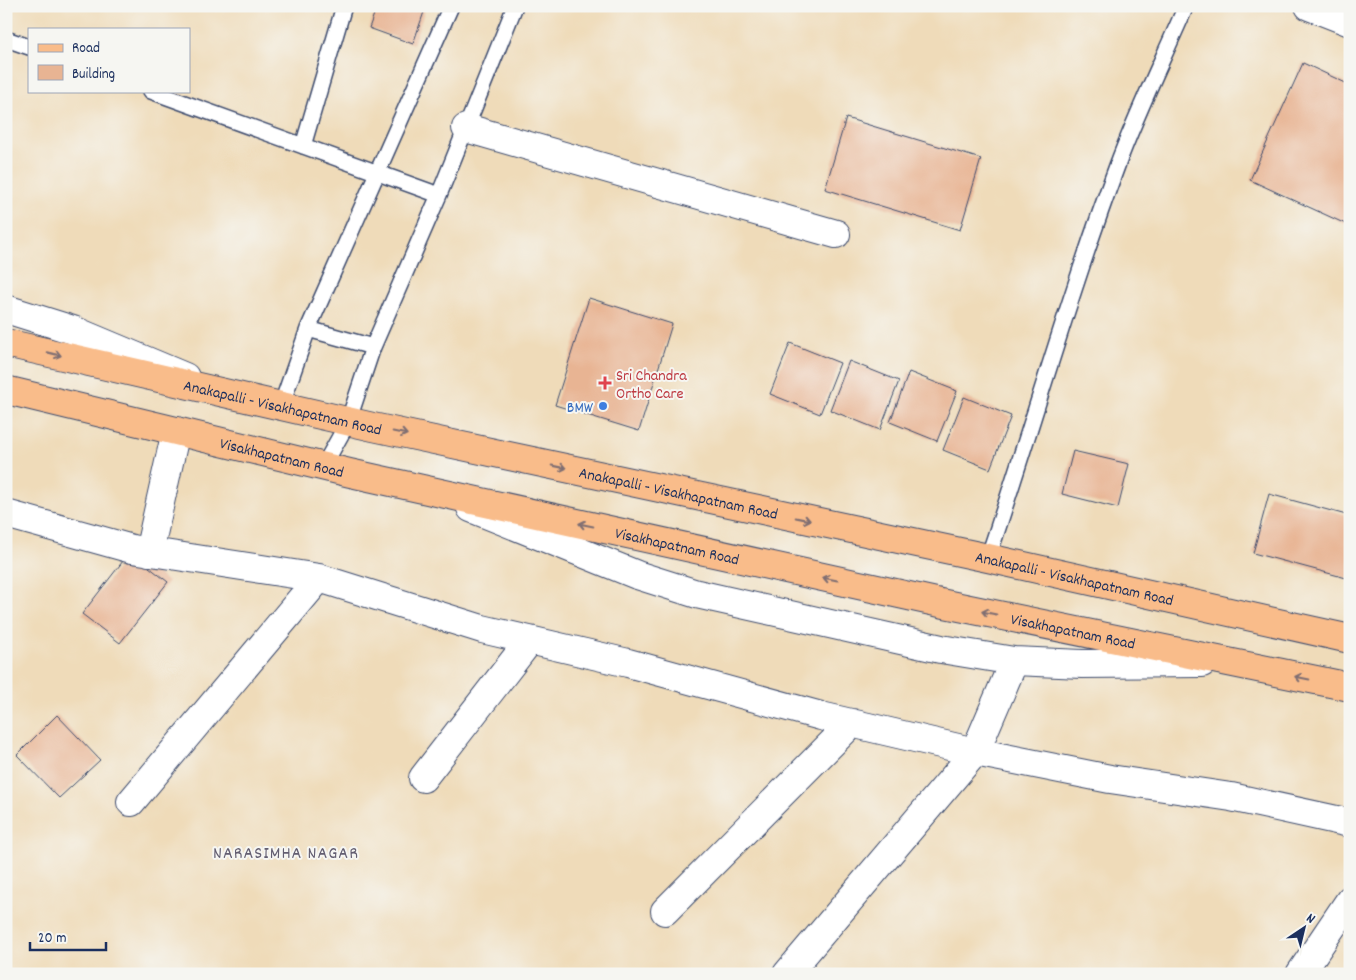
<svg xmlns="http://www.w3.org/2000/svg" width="1356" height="980" viewBox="0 0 1356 980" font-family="Dekko,sans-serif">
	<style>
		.building { fill: #e8b493 }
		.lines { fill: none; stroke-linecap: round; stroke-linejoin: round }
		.lane-casing { stroke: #3b496c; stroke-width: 18 }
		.street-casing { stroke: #3b496c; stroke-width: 30 }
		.primary-casing { stroke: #3b496c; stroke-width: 30 }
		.lane { stroke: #fff; stroke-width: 15 }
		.street { stroke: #fff; stroke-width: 28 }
		.primary { stroke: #f9bc8a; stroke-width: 28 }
		.oneway { stroke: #7f6e72 }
		.health-dot { fill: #e0444e; stroke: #f6f6f2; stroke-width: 2 }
		.shop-dot { fill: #3f7fe0; stroke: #f6f6f2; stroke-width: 2 }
		.labels { text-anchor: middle; stroke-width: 4; stroke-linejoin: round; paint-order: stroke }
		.health-label { font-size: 16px; fill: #be3a42; stroke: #f6f6f2; text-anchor: start }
		.street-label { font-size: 16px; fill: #1b2f5e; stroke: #f6f6f2 }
		.shop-label { font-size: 16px; fill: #366cbe; stroke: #f6f6f2; text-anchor: end }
		.neighbourhood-label { font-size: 18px; letter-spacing: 1px; fill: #635e71; stroke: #f6f6f2 }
	</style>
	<rect width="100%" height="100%" fill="#f6f6f2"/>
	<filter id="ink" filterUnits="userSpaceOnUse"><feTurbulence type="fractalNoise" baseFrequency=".02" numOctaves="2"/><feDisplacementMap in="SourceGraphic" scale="10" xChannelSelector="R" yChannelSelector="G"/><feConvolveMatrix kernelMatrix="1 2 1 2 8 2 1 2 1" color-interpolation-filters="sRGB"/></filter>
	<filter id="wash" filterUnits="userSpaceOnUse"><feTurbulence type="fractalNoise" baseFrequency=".0096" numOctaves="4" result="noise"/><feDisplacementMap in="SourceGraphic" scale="20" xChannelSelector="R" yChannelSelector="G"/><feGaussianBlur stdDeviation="1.12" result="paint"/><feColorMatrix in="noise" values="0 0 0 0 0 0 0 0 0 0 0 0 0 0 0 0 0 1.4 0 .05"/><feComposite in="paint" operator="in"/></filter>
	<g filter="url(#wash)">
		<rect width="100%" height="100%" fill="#efdbb9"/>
		<g id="blocks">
			<path class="building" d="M377,6H426L413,44L369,28Z
				M1303,63L1350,85V226L1250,180Z
				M846,118L981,159L960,230L825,189Z
				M589,298L672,324L639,431L555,405Z
				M790,343L840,363L820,414L770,394Z
				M849,361L899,381L880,430L830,410Z
				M909,372L957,391L937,441L890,422Z
				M964,397L1011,416L990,469L943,450Z
				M1073,451L1129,464L1118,508L1062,494Z
				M1269,494L1350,516V579L1253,553Z
				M130,552L168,582L120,643L82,614Z
				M57,715L100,760L59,798L17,755Z"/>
		</g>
	</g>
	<g filter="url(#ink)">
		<use href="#blocks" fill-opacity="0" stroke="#3b496c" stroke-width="1"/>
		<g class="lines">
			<g class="lane-casing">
				<path id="lane" d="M6,39L29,47
					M151,91L439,195
					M303,146L344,6
					M308,329L373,347
					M281,406L308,329L451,6
					M323,467L348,422L373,347L439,195L515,6
					M988,558C1032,427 1069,295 1117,166C1137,112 1163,59 1186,6"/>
			</g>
			<g class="street-casing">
				<path id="street" d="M1309,6L1350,22
					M466,128L836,234
					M6,309L73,330L185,377
					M471,508L637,575L697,594L941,649L1014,661L1082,664L1202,663
					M6,514L132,549L319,578L482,629L628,663L821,716L975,752L1110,779L1231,797L1350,823
					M149,552L176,431
					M423,778L530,640
					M131,802L319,578
					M665,911L852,723
					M787,974L975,752L1014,661
					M1300,974L1350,900"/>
			</g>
			<g class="primary-casing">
				<g id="primary">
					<path id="s1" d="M6,343L373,427L988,558L1350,639"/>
					<path id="s2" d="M6,390L350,473L945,604L1350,687"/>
				</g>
			</g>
			<use href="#lane" class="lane"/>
			<use href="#street" class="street"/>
			<use href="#primary" class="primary"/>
		</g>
		<defs><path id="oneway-shaft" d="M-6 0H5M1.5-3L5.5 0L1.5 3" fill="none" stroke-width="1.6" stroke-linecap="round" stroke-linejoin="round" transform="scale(1.25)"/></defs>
		<g class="oneway">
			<use href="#oneway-shaft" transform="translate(54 354) rotate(13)"/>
			<use href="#oneway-shaft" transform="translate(400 433) rotate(12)"/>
			<use href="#oneway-shaft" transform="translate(559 467) rotate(12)"/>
			<use href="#oneway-shaft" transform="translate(803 519) rotate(12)"/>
			<use href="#oneway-shaft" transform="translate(586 525) rotate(-168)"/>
			<use href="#oneway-shaft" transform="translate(830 579) rotate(-168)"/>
			<use href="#oneway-shaft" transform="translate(989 613) rotate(-168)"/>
			<use href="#oneway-shaft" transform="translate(1302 678) rotate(-168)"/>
		</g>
	</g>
	<path class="health-dot" d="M602.5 375.5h5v5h5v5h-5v5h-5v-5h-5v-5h5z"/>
	<circle class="shop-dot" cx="603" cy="406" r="5"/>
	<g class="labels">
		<g class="health-label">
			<text x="616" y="380">Sri Chandra<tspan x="616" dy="18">Ortho Care</tspan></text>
		</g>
		<g class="street-label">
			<text dy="6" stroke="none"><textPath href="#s1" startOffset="284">Anakapalli - Visakhapatnam Road</textPath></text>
			<text dy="6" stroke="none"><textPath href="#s2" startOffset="284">Visakhapatnam Road</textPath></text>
			<text dy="6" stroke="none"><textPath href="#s1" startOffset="689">Anakapalli - Visakhapatnam Road</textPath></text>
			<text dy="6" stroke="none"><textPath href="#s2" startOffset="689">Visakhapatnam Road</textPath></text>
			<text dy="6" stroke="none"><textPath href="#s1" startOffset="1094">Anakapalli - Visakhapatnam Road</textPath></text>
			<text dy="6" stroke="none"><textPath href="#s2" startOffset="1094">Visakhapatnam Road</textPath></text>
		</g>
		<g class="shop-label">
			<text x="593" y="412">BMW</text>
		</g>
		<g class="neighbourhood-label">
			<text x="286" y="858">NARASIMHA NAGAR</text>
		</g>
	</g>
	<rect width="1356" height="980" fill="none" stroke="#f6f6f2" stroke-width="25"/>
	<rect x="28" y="28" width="162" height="65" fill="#f6f6f2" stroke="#9ea6b7"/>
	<rect x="38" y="44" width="25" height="8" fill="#f9bc8a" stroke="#9ea6b7"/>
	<text x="72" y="52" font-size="15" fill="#1b2f5e">Road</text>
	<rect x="38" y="65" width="25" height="15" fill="#e8b493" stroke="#9ea6b7"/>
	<text x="72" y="78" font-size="15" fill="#1b2f5e">Building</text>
	<g transform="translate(1304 928) rotate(35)" stroke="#f6f6f2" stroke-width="4" paint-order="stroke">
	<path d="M0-4L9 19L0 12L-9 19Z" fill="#1b2f5e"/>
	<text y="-8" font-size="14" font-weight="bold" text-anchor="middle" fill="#1b2f5e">N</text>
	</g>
	<path d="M30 942v8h76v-8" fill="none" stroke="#1b2f5e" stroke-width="2.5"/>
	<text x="38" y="942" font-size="15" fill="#1b2f5e" stroke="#f6f6f2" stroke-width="4" paint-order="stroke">20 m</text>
</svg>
